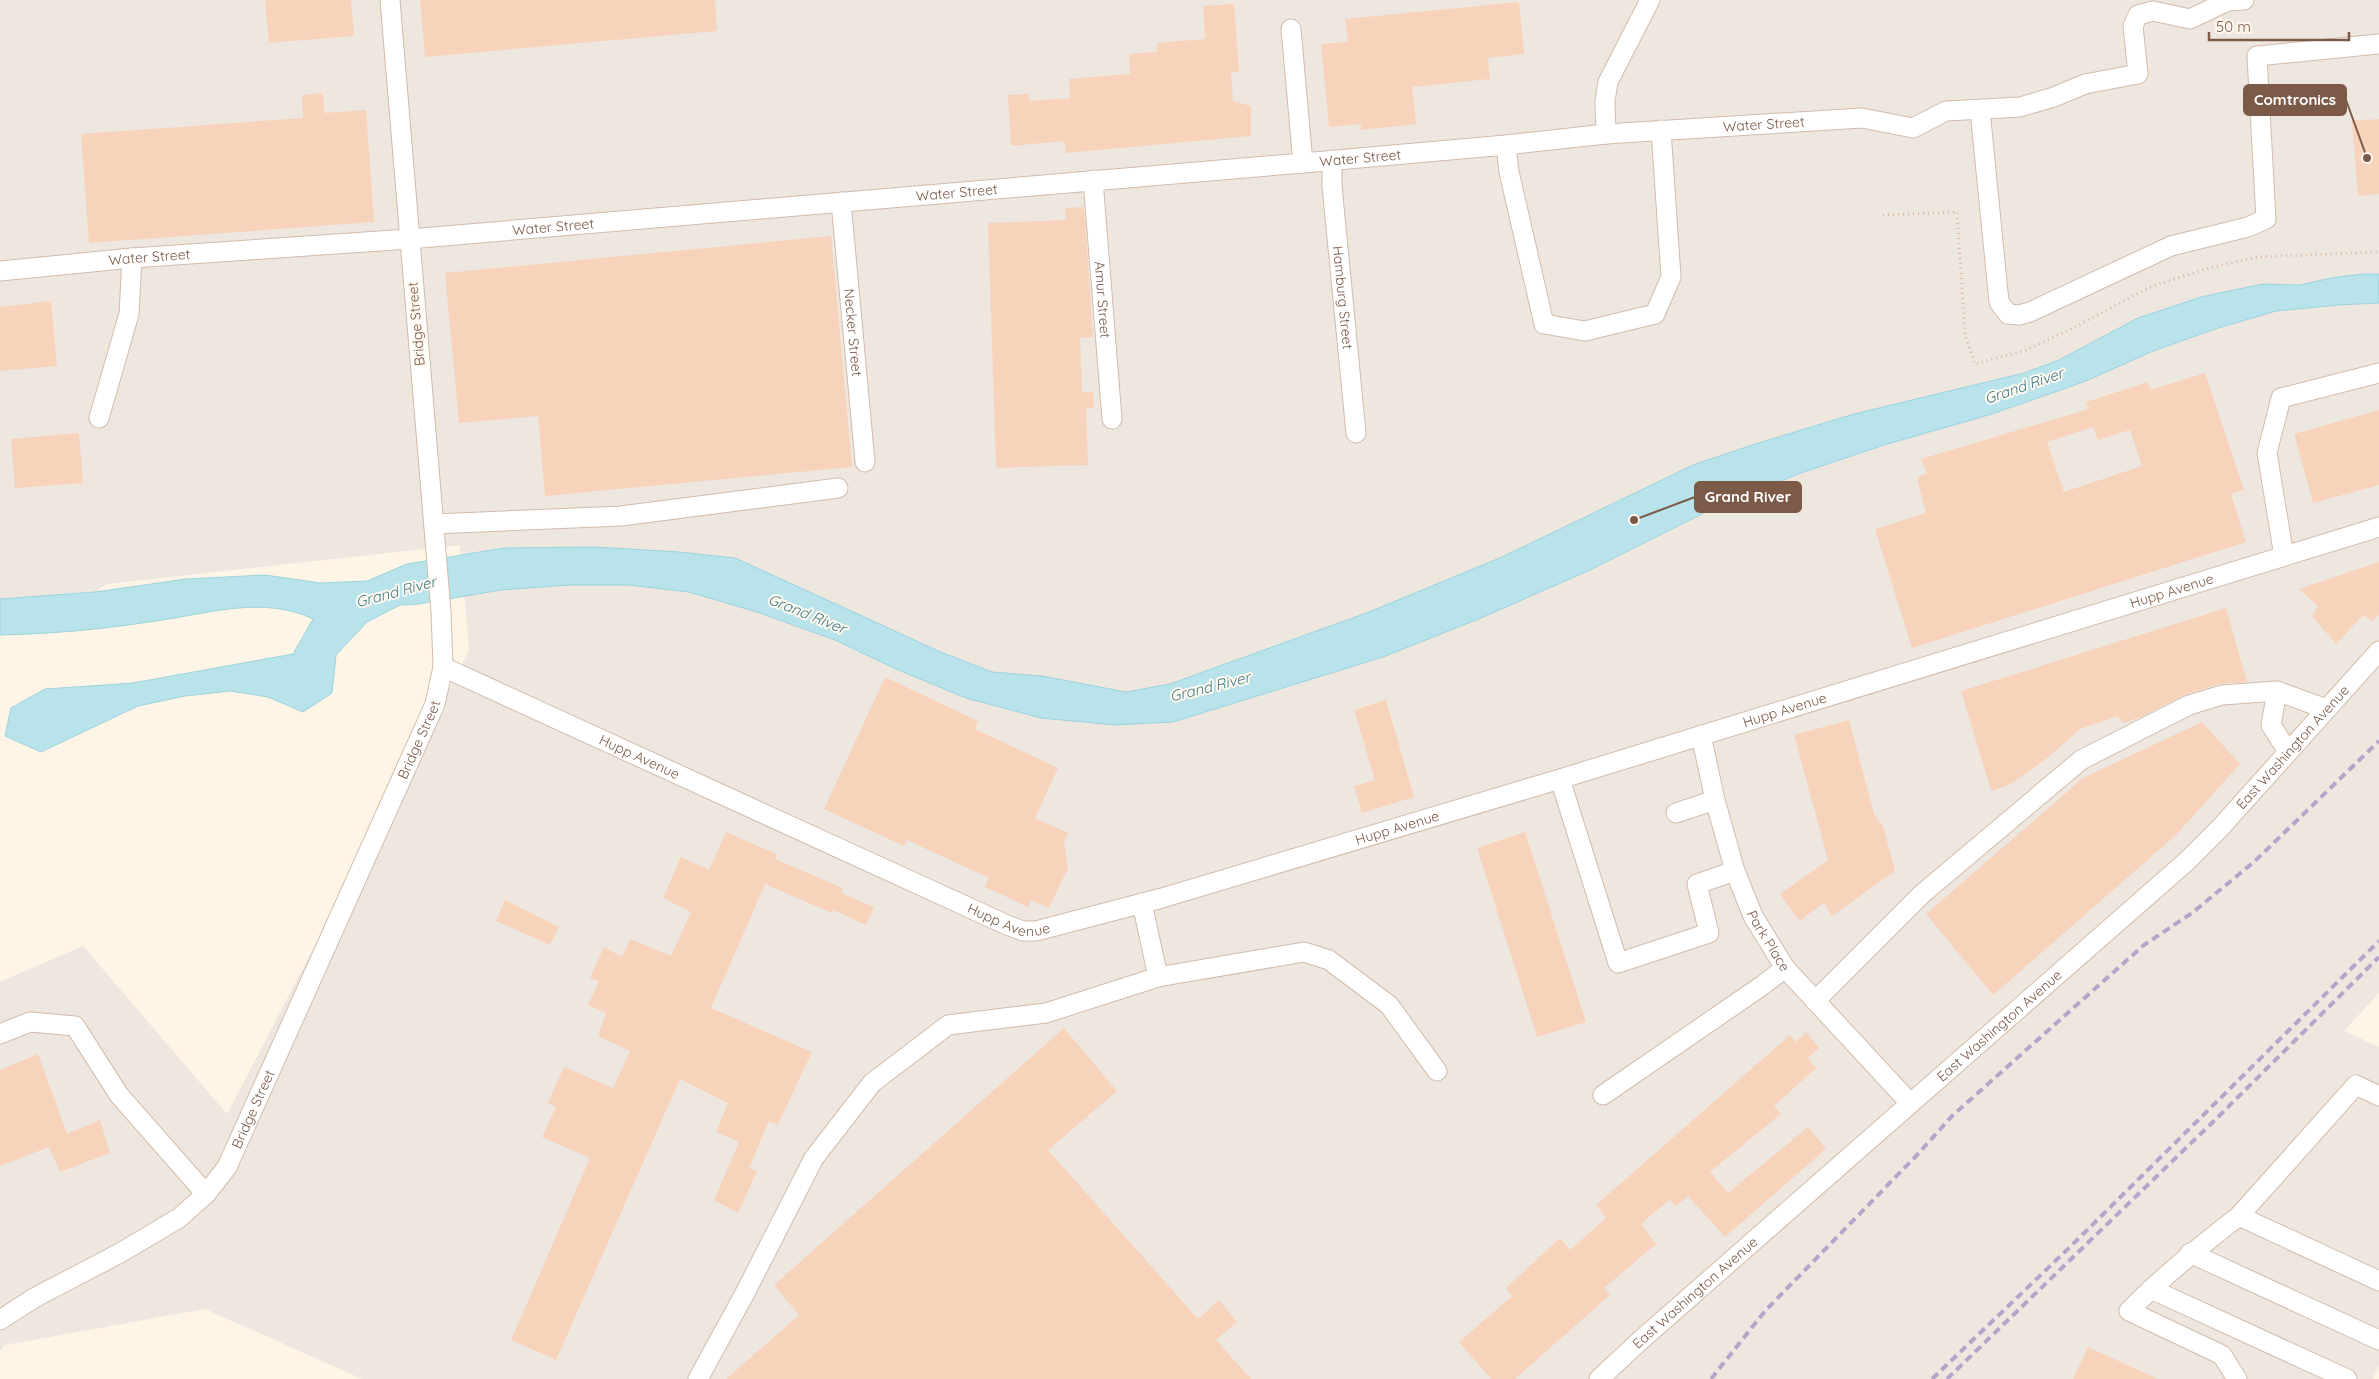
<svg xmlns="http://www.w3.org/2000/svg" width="2379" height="1379" viewBox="0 0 2379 1379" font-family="Quicksand,sans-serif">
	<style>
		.industrial { fill: #eee7e0 }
		.water { fill: #b8e3ea; stroke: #9dd3dd }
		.building { fill: #f7d3bb; fill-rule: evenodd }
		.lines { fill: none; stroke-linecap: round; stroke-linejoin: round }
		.minor-casing { stroke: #d2bcaa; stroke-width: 21 }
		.path { stroke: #dcb69d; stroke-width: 3; stroke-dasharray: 1 4; stroke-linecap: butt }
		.minor { stroke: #fff; stroke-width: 19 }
		.rail { stroke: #b8a3ca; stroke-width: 4; stroke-dasharray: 8 5; stroke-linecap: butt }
		.labels { text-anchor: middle; stroke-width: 4; stroke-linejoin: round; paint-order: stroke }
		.street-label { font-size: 14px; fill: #7b5a48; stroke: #fff9ef }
		.water-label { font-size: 15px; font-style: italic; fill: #3c7c89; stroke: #fff9ef }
		.leader { fill: none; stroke: #7b5a48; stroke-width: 2 }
		.callout-dot { fill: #7b5a48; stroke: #fff9ef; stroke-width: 2 }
		.callout { fill: #7b5a48; stroke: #7b5a48; stroke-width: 2 }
		.callout-label { font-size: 15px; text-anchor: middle; font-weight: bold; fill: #fff }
	</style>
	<rect width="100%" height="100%" fill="#fef5e6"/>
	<path class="industrial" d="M0,0H2379V993L2344,1031L2379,1047V1365L2373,1379H362L205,1309L5,1345L0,1351V982L83,946L227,1114L469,650L460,545L107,584L95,592L0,599Z"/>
	<path class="water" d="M2362,274H2379V303L2338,305L2276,311L2215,329L2153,351L2086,381L1992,414L1884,445L1801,473L1720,505L1590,570L1481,618L1383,657L1173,722L1115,725L1041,718L966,698L896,669L835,640L757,612L689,592L628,585H569L501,590L419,604L400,605L367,622L336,655L332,693L303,712L268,697L230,691L185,696L138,706L41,752L5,736L11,708L45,689L133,683L293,654L313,619C263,595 207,614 156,621C104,629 52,634 0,635V599L95,592L186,579L265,575L320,583L367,581L407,564L504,548L596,547L679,552L735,558L943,653L992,672L1042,676L1126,692L1170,684L1369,612L1502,557L1693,465L1752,445L1854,414L2024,373L2059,360L2138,318L2201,297L2262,284L2300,285L2331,278Z"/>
	<path class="building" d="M265,0H351L354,36L269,43Z
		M420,0H715L717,31L425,57Z
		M1519,2L1524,54L1488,58L1490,79L1412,87L1416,124L1361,130V124L1329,127L1321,44L1348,42L1345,19Z
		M1234,4L1239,72H1231L1233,101L1251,106V136L1066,153L1064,141L1011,146L1008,95L1029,94V101L1070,98L1069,79L1130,74L1129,54L1157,52V43L1205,39L1203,6Z
		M323,93L324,113L366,110L374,222L89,243L81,134L303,118L302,95Z
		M2379,119V194L2358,196L2352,121Z
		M1084,207L1093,337L1080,338L1082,392H1093L1094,408L1086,409L1088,465L996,468L988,223L1066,220L1065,208Z
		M831,236L852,467L545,496L538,416L459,423L445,273Z
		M51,301L57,366L0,371V307Z
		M2205,373L2244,490L2231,494L2246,542L1912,648L1875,529L1926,513L1917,478L1927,473L1921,459L2089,409L2086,402L2148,382L2150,390ZM2093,427L2098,440L2130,430L2142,466L2064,492L2047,442Z
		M2379,410V485L2313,503L2294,434Z
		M79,433L83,483L15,488L11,439Z
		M2379,562V615L2372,621L2363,615L2336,644L2312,616L2318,606L2299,589Z
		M2226,608L2247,682L2219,684L2186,694L2141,717L2123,723L2118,716L2080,729L2045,760L2009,785L1991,791L1961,691Z
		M885,677L978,721L975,729L1058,768L1035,818L1068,833L1064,842L1068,868L1049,908L1031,900L1028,907L985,887L989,878L907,840L904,846L824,809Z
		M1386,700L1414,797L1362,813L1354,786L1375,780L1354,710Z
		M1849,720L1874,814L1883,826L1895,871L1832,916L1824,903L1799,921L1780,894L1828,860L1794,735Z
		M2202,722L2240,764L2176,835L1993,995L1926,914L2083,778Z
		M726,832L777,854L775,859L843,888L841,893L874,907L866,925L833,910L832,913L765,884L711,1008L812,1052L778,1124L769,1121L749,1168L757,1171L738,1213L714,1200L739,1142L716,1132L728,1103L680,1079L556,1360L511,1340L590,1158L542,1137L556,1107L548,1103L564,1067L613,1088L630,1051L598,1036L606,1013L588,1005L599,981L590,978L604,947L622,957L630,939L671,956L691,912L663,898L681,857L709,870Z
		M1525,832L1586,1022L1537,1037L1477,848Z
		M505,900L559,927L550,945L496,921Z
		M1064,1028L1117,1091L1048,1150L1198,1319L1219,1300L1237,1322L1216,1340L1251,1379H726L799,1315L774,1285Z
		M1806,1032L1819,1048L1808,1058L1816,1068L1774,1106L1781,1114L1710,1172L1728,1193L1808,1127L1826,1149L1725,1237L1688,1196L1676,1206L1670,1199L1641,1224L1656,1244L1604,1288L1610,1295L1515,1379H1491L1459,1342L1512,1296L1506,1288L1560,1238L1570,1250L1606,1218L1596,1205L1790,1035L1796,1042Z
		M38,1054L67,1134L100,1120L110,1153L60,1172L49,1147L0,1166V1070Z
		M2088,1347L2158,1379H2073Z"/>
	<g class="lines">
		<g class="minor-casing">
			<g id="minor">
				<path d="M1291,29L1303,163"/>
				<path d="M1980,110L1999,302L2008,314L2019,315L2030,312L2171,246L2248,227L2266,219L2257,56L2379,44"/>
				<path d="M1606,134L1605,101L1608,82L1650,0"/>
				<path d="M1506,145L1509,172L1544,324L1585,331L1655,314L1671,277L1661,130"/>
				<path id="s1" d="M1332,160V186L1356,433"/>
				<path id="s2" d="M1093,180L1112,419"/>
				<path id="s3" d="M841,202L865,462"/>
				<path id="s4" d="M0,271L132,258L409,239L1303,163L1506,145L1606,134L1862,118L1913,128L1946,111L2020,107L2054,97L2085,84L2138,74L2133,26L2138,15L2153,11L2190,19L2228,1L2244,0"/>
				<path d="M99,418L129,314L132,258"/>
				<path d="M434,524L621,516L838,488"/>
				<path d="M2284,556L2267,453L2281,398L2379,373"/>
				<path id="s5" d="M443,667L1007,925L1023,931H1036L1162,898L1560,779L2379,527"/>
				<path d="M2277,691L2271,725L2288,752"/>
				<path id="s6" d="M1701,735L1715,800L1735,871L1753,916L1785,968L1910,1103"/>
				<path d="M1560,779L1618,963L1709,933L1697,884L1735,871"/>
				<path d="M1676,813L1715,800"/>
				<path d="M1158,977L1304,952L1329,960L1389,1005L1437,1071"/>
				<path d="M1815,1001L1922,894L2081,760L2189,705L2222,695L2277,691L2326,709"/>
				<path d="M0,1034L30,1022L75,1026L119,1095L206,1194"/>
				<path d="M1603,1095L1763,985L1785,968"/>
				<path d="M2239,1216L2356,1085L2379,1096"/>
				<path d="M2190,1253L2379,1340"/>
				<path d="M2151,1289L2347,1379"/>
				<path id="s7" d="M0,1320L34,1298L120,1253L179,1218L206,1194L227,1167L435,704L443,667L441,612L390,0"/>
				<path d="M698,1379L745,1293L814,1158L872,1083L948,1025L1046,1013L1158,977L1142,903"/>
				<path id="s8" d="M1599,1379L1642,1339L2187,861L2220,828L2379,651"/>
				<path d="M2237,1379L2222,1355L2129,1311C2163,1276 2200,1246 2239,1216L2379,1281"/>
			</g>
		</g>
		<path class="path" d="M1883,215L1957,212L1965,335L1975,364L2026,350L2067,331L2150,287L2209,268L2257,257L2379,252"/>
		<use href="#minor" class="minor"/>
		<path class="rail" d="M1711,1379L1765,1311L1917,1155L1952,1116L2144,945L2192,913L2255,861L2379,741
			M1932,1379L2071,1246L2379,941
			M1947,1379L2217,1118L2379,957"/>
	</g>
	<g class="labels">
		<g class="street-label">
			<text dy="5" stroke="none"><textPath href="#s4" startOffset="1770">Water Street</textPath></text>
			<text dy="5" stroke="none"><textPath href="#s4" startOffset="1365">Water Street</textPath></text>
			<text dy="5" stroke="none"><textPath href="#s4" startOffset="960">Water Street</textPath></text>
			<text dy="5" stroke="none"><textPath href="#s4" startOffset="555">Water Street</textPath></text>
			<text dy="5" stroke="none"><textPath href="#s4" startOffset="150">Water Street</textPath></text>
			<text dy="5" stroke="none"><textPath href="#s1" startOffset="138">Hamburg Street</textPath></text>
			<text dy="5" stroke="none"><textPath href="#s2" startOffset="120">Amur Street</textPath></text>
			<text transform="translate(416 324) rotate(-95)" y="5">Bridge Street</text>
			<text dy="5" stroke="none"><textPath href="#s3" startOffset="131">Necker Street</textPath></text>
			<text dy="5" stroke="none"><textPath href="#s5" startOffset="1836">Hupp Avenue</textPath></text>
			<text dy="5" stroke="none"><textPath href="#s5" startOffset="1431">Hupp Avenue</textPath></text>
			<text dy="5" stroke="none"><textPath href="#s7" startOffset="745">Bridge Street</textPath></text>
			<text dy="5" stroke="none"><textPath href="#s8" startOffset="939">East Washington Avenue</textPath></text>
			<text dy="5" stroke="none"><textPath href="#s5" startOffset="216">Hupp Avenue</textPath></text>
			<text dy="5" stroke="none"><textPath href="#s5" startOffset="1026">Hupp Avenue</textPath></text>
			<text dy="5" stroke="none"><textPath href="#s5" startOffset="621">Hupp Avenue</textPath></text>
			<text dy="5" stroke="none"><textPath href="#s6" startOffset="218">Park Place</textPath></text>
			<text dy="5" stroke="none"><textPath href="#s8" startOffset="534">East Washington Avenue</textPath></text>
			<text dy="5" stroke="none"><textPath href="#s7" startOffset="340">Bridge Street</textPath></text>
			<text dy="5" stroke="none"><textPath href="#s8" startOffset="129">East Washington Avenue</textPath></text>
		</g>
		<g class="water-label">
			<text transform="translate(2024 386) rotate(-19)" y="5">Grand River</text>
			<text transform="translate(396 592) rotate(-15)" y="5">Grand River</text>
			<text transform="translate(807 614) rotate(22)" y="5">Grand River</text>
			<text transform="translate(1210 687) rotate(-14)" y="5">Grand River</text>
		</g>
	</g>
	<path class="leader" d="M2367 158L2346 100M1634 520L1695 497"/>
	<g class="callout-dot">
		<circle cx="2367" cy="158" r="5"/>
		<circle cx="1634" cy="520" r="5"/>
	</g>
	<g class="callout">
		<rect x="2244" y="85" width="102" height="30" rx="5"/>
		<rect x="1695" y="482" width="106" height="30" rx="5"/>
	</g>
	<g class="callout-label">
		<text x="2295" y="105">Comtronics</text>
		<text x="1748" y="502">Grand River</text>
	</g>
	<path d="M2209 32v8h140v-8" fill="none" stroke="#7b5a48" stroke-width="2.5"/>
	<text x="2216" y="32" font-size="15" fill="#7b5a48" stroke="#fff9ef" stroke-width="4" paint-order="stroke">50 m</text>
</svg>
